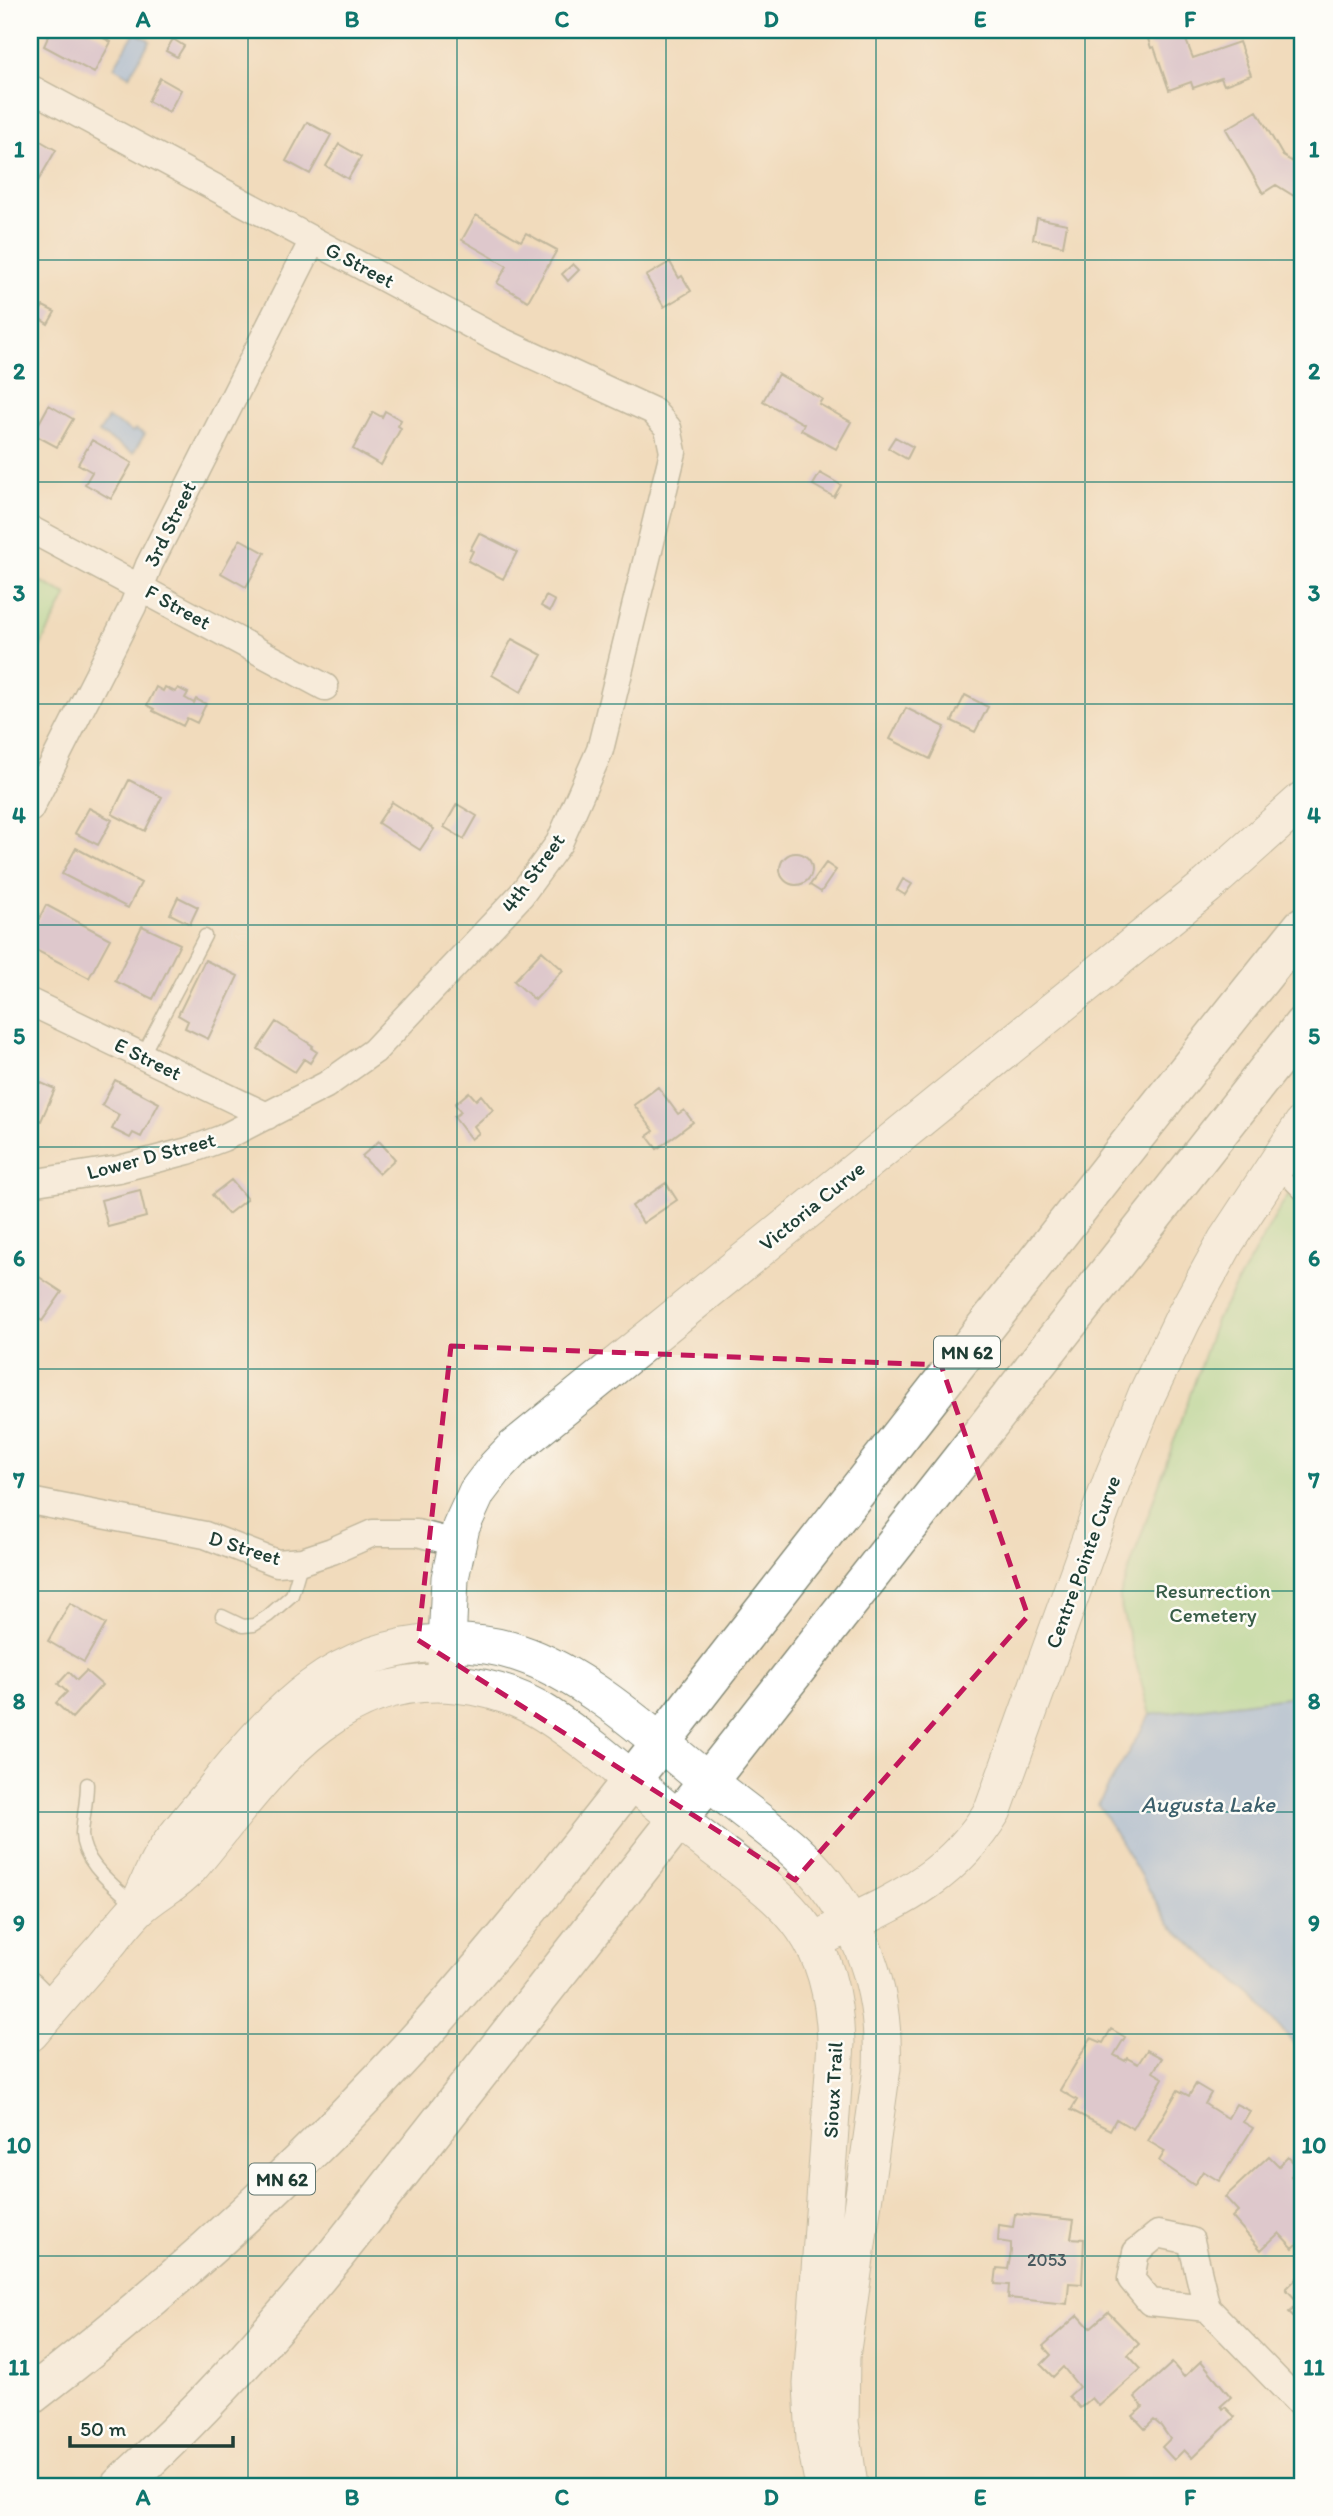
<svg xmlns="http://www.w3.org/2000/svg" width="1333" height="2516" viewBox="0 0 1333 2516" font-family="Itim,sans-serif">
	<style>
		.green { fill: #9bdf96; stroke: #5d8e65; stroke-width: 2 }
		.water { fill: #83b2ee; stroke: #517891; stroke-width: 2 }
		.building { fill: #c7b2e1 }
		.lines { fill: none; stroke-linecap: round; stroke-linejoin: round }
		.lane-casing { stroke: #888c78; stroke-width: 15 }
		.street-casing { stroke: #888c78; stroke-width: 29 }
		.secondary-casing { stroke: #888c78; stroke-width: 39 }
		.highway-casing { stroke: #888c78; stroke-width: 41 }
		.lane { stroke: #fff; stroke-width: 12 }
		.street { stroke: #fff; stroke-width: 26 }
		.secondary { stroke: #fff; stroke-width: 37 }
		.highway { stroke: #fff; stroke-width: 38 }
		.marked { fill: none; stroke: #c2185b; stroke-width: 5; stroke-dasharray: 14 9; stroke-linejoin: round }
		.grid { fill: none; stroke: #0f766e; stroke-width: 2; stroke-opacity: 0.55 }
		.labels { text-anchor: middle; stroke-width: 5; stroke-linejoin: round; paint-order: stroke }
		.number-label { font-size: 18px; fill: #495a5f }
		.shield { fill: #fdfcf7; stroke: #62766e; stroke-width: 2 }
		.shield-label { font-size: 19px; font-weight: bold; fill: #1f3d34 }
		.street-label { font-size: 21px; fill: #1f3d34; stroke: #fdfcf7 }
		.park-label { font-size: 21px; fill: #385d48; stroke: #fdfcf7 }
		.water-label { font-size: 23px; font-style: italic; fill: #3d606c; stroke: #fdfcf7 }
		.neatline { fill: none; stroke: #0f766e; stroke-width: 2.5 }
		.grid-label { font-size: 23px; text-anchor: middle; font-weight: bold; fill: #0f766e }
	</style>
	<rect width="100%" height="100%" fill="#fdfcf7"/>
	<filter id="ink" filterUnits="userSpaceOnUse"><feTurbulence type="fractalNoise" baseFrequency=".0143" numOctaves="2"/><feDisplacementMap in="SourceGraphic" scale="14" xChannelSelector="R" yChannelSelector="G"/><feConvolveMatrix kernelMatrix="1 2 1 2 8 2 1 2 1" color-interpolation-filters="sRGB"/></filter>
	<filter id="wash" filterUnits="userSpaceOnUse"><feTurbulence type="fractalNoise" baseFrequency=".00686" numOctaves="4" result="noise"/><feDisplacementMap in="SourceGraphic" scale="28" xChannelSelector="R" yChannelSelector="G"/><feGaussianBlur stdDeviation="1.57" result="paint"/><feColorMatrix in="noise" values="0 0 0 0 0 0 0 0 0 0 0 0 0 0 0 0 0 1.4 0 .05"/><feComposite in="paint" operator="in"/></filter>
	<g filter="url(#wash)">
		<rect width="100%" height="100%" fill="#f1dbbc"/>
		<path class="green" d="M30,576L67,595L40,647L30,642Z
			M1303,1175V1695L1150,1715L1119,1599L1216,1320L1284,1201Z"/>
		<path class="water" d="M135,32L150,41L129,76L114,67Z
			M108,418L133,432L135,429L145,434L133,453L99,433Z
			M1303,1695V2054L1256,1999L1170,1925L1098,1804L1150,1715Z"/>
		<g id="blocks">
			<path class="building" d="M44,30H89L111,42L94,73L44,46L49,35L43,32Z
				M1145,30H1190L1192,38L1186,40L1193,58L1239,42L1251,75L1224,85L1221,78L1193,88L1191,82L1169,90L1154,47L1151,48Z
				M173,39L184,46L177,57L166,51Z
				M160,78L181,90L169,112L148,101Z
				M1257,111L1283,156L1303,168L1302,201L1276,185L1263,193L1226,129Z
				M307,122L331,135L310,174L286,161Z
				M30,135L56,150L34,188L30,186Z
				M339,144L361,157L348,179L326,166Z
				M476,215L521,241L526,233L557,250L528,301L497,283L507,266L462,240Z
				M1037,218L1067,224L1063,246L1033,239Z
				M670,262L679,278L682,276L691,291L664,307L646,276Z
				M573,264L579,270L568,281L562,274Z
				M43,306L55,312L48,324L37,317Z
				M778,374L822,399L819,404L851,422L836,449L801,430L804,424L763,401Z
				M49,405L73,419L57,447L33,434Z
				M385,411L401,420L398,426L401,428L381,465L353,449L373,412L382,417Z
				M895,437L913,447L907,459L888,448Z
				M92,440L132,463L111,499L85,484L92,472L78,464Z
				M820,473L841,485L834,497L813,485Z
				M479,533L517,552L503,579L468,561L473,551L470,550Z
				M240,539L265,553L246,587L221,573Z
				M546,596L555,601L550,611L541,606Z
				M512,639L542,655L521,692L492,675Z
				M156,687L163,691L165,687L175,692L178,688L188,693L185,698L194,703L196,699L206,704L197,723L187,718L183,726L153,711L154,709L147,705Z
				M965,695L988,707L975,732L952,721Z
				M906,708L945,727L930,759L890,739Z
				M129,780L162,797L145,831L112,814Z
				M392,802L434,829L420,850L378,823Z
				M457,804L477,816L464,839L444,827Z
				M89,808L112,820L98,845L75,833Z
				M76,848L141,883L128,908L62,874Z
				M780 869a16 16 0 1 1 32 0a16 16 0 1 1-32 0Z
				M826,863L836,870L821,892L810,885Z
				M903,879L912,884L905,895L897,890Z
				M178,897L198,907L190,924L170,914Z
				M46,905L110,939L89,978L30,947V936Z
				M142,926L180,944L153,999L115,981Z
				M542,951L563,970L535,1000L514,981Z
				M205,960L238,976L208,1039L185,1028L188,1021L178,1015Z
				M276,1022L313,1046L311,1048L317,1052L310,1063L304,1059L295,1072L258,1049Z
				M30,1078L55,1089L41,1121L30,1116Z
				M115,1080L159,1103L141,1137L133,1133L130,1138L112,1129L119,1115L102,1105Z
				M658,1087L678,1114L684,1110L693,1122L657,1149L647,1136L654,1131L634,1105Z
				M469,1092L476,1100L481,1095L493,1110L474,1126L479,1133L471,1139L454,1117L461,1112L455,1104Z
				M379,1141L395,1159L379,1174L362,1156Z
				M231,1180L247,1199L228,1214L212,1195Z
				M666,1183L677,1200L643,1223L632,1206Z
				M140,1190L146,1217L108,1227L101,1200Z
				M33,1273L62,1292L42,1321L30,1313V1277Z
				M70,1603L106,1624L84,1662L48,1641Z
				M86,1671L102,1685L72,1718L56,1703L67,1692L58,1684L69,1672L77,1680Z
				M1111,2029L1125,2037L1114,2055L1125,2061L1127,2058L1138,2064L1147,2050L1162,2058L1153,2072L1163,2078L1133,2129L1116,2119L1110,2130L1071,2110L1077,2100L1060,2090L1091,2038L1103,2043Z
				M1196,2084L1211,2093L1205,2104L1219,2113L1228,2118L1236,2104L1250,2111L1243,2122L1253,2128L1219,2181L1203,2171L1194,2185L1159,2161L1165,2151L1148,2141L1178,2090L1189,2096Z
				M1269,2156L1279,2166L1288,2157L1299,2168L1291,2176L1303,2191V2238L1293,2248L1279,2233L1261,2250L1232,2217L1238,2211L1225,2197Z
				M1015,2214L1074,2220L1071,2238L1084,2239L1082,2284L1069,2283L1067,2304L1008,2298L1009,2285L995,2284L997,2268L1008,2269L1011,2252V2243L998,2241L999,2225L1013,2227Z
				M1303,2272V2326L1289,2312L1299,2303L1286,2289Z
				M1108,2312L1139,2344L1128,2355L1141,2369L1099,2406L1092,2398L1080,2408L1069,2396L1079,2387L1063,2367L1053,2377L1041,2365L1051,2355L1043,2346L1078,2315L1090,2328Z
				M1201,2361L1231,2397L1221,2406L1223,2409L1225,2407L1235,2417L1192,2458L1184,2450L1174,2460L1162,2447L1170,2439L1161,2426L1154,2420L1145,2429L1133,2416L1143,2407L1135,2397L1172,2363L1184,2377Z"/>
		</g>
	</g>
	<g filter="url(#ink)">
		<use href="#blocks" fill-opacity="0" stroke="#888c78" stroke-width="2"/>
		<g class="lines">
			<g class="lane-casing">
				<path id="lane" d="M142,1056L205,936
					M1276,1169L1303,1196
					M222,1616L243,1626L254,1625L268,1616L292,1595L302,1561
					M87,1784C87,1801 83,1817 82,1834C82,1863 115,1886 134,1904"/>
			</g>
			<g class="street-casing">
				<path id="street" d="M30,88L497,339L653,411L668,428L673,452L600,750L559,843L521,895L374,1051L326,1085L223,1138L188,1151L119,1169L30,1183
					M30,529L325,687
					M30,809L133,606L149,565L313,240
					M30,1002L267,1116
					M30,1501L205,1535L277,1563L302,1561L332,1551L373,1533H417L456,1543
					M30,1985L52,2007
					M1207,2308L1150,2302L1131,2279L1136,2252L1158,2234L1191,2241L1207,2308L1303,2407"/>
			</g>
			<g class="secondary-casing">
				<path id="secondary" d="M446,1667L450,1578L461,1527L477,1492L496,1467L514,1448L1207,886L1303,800
					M138,1907C146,1891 152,1873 161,1858C177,1832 200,1809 218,1785C279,1709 335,1648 439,1643C466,1642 493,1644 519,1653C586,1675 653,1737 707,1781C735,1804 766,1825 793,1849C857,1907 886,1983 882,2068L841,2357L840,2422L849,2486
					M830,1933C899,1900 952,1878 993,1810L1112,1480L1147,1394L1183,1319L1226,1241L1303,1124
					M30,2033C54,2005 79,1976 104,1948C115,1935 125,1921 137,1909C153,1893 175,1884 190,1867C261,1783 329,1671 456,1684C488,1687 518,1696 546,1714C594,1745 635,1784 679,1820C767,1893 832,1912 836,2043L812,2384L815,2440L824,2486"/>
			</g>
			<g class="highway-casing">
				<path id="highway" d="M30,2396C170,2289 301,2168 419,2038C532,1912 635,1775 739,1642C927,1403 1112,1162 1303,926
					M120,2486C198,2416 267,2338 334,2257L1303,1025"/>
			</g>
			<use href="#lane" class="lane"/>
			<use href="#street" class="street"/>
			<use href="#secondary" class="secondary"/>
			<use href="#highway" class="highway"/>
		</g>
	</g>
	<path d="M0 0H1333V2516H0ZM451,1346L941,1365L1028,1616L795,1880L418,1640Z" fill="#f1dbbc" fill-opacity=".55" fill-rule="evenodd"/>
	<path class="marked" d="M451,1346L941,1365L1028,1616L795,1880L418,1640Z"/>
	<path class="grid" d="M248,30V2486M457,30V2486M666,30V2486M876,30V2486M1085,30V2486M30,260H1303M30,482H1303M30,704H1303M30,925H1303M30,1147H1303M30,1369H1303M30,1591H1303M30,1812H1303M30,2034H1303M30,2256H1303"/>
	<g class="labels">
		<g class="number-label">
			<text x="1047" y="2266">2053</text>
		</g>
		<g class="shield">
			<rect x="934" y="1336.5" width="66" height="31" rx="5"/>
			<rect x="249" y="2163.5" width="66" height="31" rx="5"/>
		</g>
		<g class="shield-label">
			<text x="967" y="1359">MN 62</text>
			<text x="282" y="2186">MN 62</text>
		</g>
		<g class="street-label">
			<text transform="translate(360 265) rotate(28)" y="7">G Street</text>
			<text transform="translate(170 524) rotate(-64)" y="7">3rd Street</text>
			<text transform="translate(178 607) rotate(29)" y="7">F Street</text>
			<text transform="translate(533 873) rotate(-54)" y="7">4th Street</text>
			<text transform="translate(148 1059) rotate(26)" y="7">E Street</text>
			<text transform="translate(151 1156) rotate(-15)" y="7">Lower D Street</text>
			<text transform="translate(812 1206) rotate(-39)" y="7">Victoria Curve</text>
			<text transform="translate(245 1548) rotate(17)" y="7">D Street</text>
			<text transform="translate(1083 1562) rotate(-70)" y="7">Centre Pointe Curve</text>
			<text transform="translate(833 2090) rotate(-87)" y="7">Sioux Trail</text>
		</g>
		<g class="park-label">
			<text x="1213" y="1598">Resurrection<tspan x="1213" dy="24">Cemetery</tspan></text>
		</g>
		<g class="water-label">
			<text x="1208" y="1812">Augusta Lake</text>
		</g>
	</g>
	<rect width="1333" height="2516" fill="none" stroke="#fdfcf7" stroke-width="77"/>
	<path d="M70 2436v10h163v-10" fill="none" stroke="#1f3d34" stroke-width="3.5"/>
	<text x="80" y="2436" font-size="21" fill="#1f3d34" stroke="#fdfcf7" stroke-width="5" paint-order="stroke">50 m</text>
	<rect x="38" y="38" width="1256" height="2440" class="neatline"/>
	<g class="grid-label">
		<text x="143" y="27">A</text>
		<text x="352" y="27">B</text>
		<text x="562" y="27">C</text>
		<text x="771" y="27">D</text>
		<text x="980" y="27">E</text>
		<text x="1190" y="27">F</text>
		<text x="19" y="157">1</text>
		<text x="1314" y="157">1</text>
		<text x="19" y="379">2</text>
		<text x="1314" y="379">2</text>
		<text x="19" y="601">3</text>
		<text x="1314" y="601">3</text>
		<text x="19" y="823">4</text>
		<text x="1314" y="823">4</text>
		<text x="19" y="1044">5</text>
		<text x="1314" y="1044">5</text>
		<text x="19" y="1266">6</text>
		<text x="1314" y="1266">6</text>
		<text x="19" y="1488">7</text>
		<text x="1314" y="1488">7</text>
		<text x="19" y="1709">8</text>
		<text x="1314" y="1709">8</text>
		<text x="19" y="1931">9</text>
		<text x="1314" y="1931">9</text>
		<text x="19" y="2153">10</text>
		<text x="1314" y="2153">10</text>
		<text x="19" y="2375">11</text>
		<text x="1314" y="2375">11</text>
		<text x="143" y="2505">A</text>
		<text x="352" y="2505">B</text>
		<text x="562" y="2505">C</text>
		<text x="771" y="2505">D</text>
		<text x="980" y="2505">E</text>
		<text x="1190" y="2505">F</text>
	</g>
</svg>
